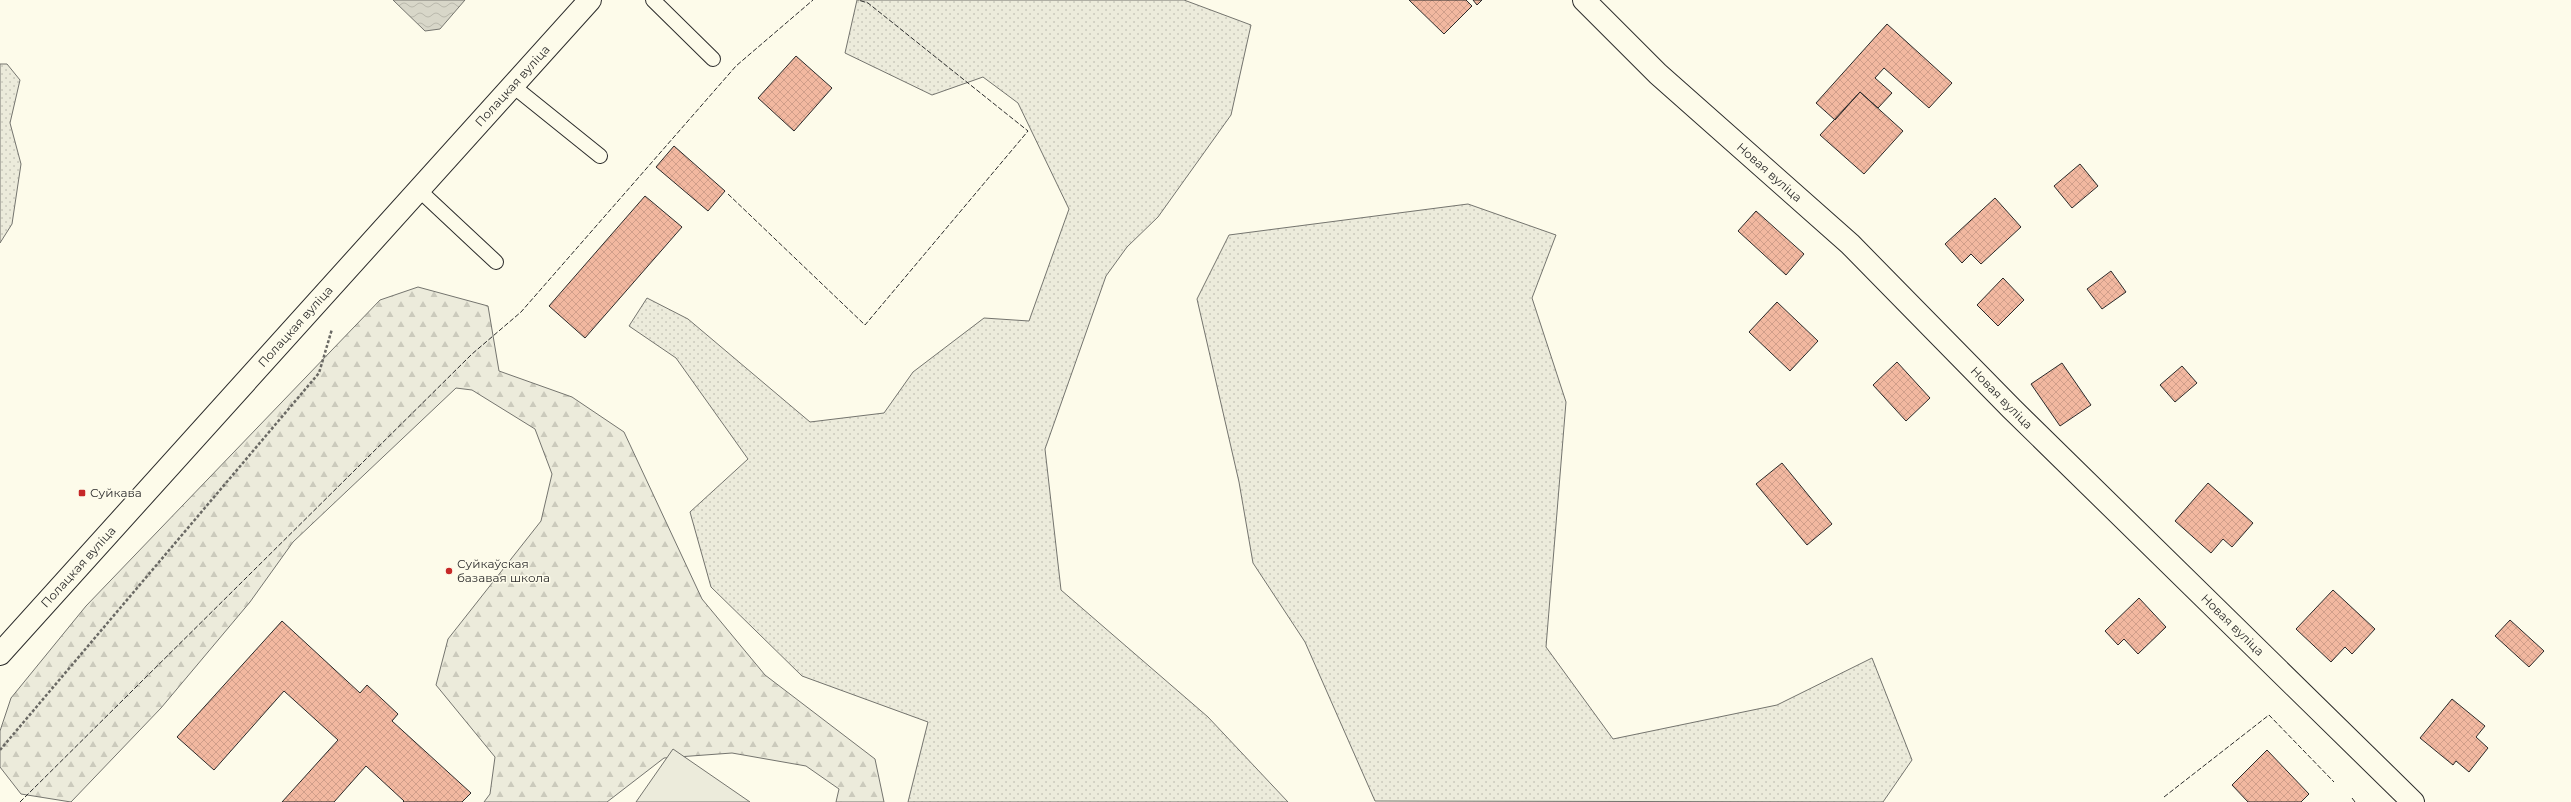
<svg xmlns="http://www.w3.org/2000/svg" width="2571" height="802" viewBox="0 0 2571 802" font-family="Montserrat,sans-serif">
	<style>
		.grass { fill: url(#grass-dots); stroke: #74746e }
		.forest { fill: url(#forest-firs); stroke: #74746e }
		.green { fill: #ecebdb; stroke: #74746e }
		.water { fill: url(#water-waves); stroke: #74746e }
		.building { fill: url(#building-cross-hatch); stroke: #2b2b2b }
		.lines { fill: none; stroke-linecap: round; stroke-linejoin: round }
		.service-casing { stroke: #2b2b2b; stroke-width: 16 }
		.minor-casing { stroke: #2b2b2b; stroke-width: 24 }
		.secondary-casing { stroke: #2b2b2b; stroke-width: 24 }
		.path { stroke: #6a6964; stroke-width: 2.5; stroke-dasharray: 3 2; stroke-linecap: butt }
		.service { stroke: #fdfbea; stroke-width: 14 }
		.minor { stroke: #fdfbea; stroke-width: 22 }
		.secondary { stroke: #fdfbea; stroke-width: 22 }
		.fence { stroke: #2b2b2b; stroke-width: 1; stroke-dasharray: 5 2; stroke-linecap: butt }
		.poi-dot { fill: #c62828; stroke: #fdfbea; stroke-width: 1.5 }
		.labels { text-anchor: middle; stroke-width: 3; stroke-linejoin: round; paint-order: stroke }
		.street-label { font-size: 12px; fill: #2b2b2b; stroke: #fdfbea }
		.poi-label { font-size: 12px; fill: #2b2b2b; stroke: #fdfbea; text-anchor: start }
	</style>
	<defs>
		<pattern id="grass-dots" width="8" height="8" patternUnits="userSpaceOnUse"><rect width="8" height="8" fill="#ecebdb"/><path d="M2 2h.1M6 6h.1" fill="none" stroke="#cbcabc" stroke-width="1.8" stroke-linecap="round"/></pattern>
		<pattern id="forest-firs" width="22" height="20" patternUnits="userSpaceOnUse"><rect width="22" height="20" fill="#ecebdb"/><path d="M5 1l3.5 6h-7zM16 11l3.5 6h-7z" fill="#cbcabc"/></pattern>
		<pattern id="water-waves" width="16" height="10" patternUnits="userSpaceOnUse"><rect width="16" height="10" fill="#d8d7c9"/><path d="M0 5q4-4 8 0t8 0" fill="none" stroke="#bab9ad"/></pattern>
		<pattern id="building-cross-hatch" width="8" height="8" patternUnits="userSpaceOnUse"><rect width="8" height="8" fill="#f2b8a0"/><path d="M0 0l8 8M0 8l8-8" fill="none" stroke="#d09e8a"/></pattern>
	</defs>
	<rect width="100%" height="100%" fill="#fdfbea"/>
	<path class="grass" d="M857,0H1184L1251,25L1231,115L1158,217L1127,247L1106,276L1045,449L1061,590L1208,717L1288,802H908L928,722L802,676L711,587L690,512L748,459L676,358L629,326L647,298L688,319L810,422L884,413L913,372L984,318L1029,321L1069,209L1018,103L983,77L932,95L845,53Z
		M0,64H7L20,80L10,123L21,164L12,224L0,243Z
		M1468,204L1556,235L1532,298L1566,402L1546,647L1613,739L1777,705L1872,658L1912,760L1883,802L1375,801L1305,642L1253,563L1239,482L1197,299L1229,235Z"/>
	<path class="forest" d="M418,287L488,306L499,371L572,397L624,432L702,599L765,675L875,759L884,802H836L839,789L806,766L732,753L664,758L607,802H484L490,794L495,757L436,685L448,639L541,521L552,474L535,429L472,390L456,388L293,542L250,602L161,708L71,802L21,794L0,767V731L11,698L86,606L380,300Z"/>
	<path class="green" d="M673,749L750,802H636Z"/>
	<path class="water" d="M393,0H465L440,29L425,31Z"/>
	<path class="building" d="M1409,0H1466L1472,6L1444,34Z
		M1473,0H1482L1477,5Z
		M1887,24L1952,83L1929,108L1884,68L1875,78L1892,93L1878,108L1860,92L1835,120L1816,103Z
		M796,56L832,88L794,131L758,98Z
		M1860,92L1903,131L1864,174L1820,135Z
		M674,146L725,191L708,211L656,167Z
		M2080,164L2098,186L2072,208L2054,186Z
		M645,196L682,227L585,338L549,306Z
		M1995,198L2021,227L1981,264L1971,254L1962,263L1945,244Z
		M1756,211L1804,254L1786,275L1738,231Z
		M2111,271L2126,292L2102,309L2087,289Z
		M2003,278L2024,300L1998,326L1977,305Z
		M1777,302L1818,341L1790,371L1749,332Z
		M1897,362L1930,398L1906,421L1873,385Z
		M2062,363L2091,405L2060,426L2031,384Z
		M2182,366L2197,383L2175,402L2160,385Z
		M1782,463L1832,524L1807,545L1756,484Z
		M2208,483L2253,523L2232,547L2223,539L2211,553L2175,521Z
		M2333,590L2375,629L2352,654L2345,647L2331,662L2296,629Z
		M2139,598L2166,627L2138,654L2124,639L2118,645L2105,631Z
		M2510,620L2544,651L2529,667L2495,636Z
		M282,621L360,693L367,685L398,714L392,721L471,793L462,802H403L404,801L366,766L334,802H282L338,740L284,691L214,770L177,737Z
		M2452,699L2485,726L2476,737L2488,748L2469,772L2456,761L2453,765L2420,738Z
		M2267,750L2309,794L2301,802H2248L2232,785Z"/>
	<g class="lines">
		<g class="service-casing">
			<path id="service" d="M653,0L713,59
				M513,86L600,156
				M419,190L496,262"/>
		</g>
		<g class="minor-casing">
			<g id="minor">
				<path id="s1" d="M1584,0L1658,74L1850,244L2012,409L2413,802"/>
			</g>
		</g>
		<g class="secondary-casing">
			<g id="secondary">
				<path id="s2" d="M0,654L590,0"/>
			</g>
		</g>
		<path class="path" d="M0,750L319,373L332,329"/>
		<use href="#service" class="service"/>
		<use href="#minor" class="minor"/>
		<use href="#secondary" class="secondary"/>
		<path class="fence" d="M728,194L865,325L1028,131L868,3L858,0
			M2164,797L2269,715L2334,782
			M2352,798L2355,802
			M20,802L472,354L521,312L736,66L813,0"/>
	</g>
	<g class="poi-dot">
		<rect x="78" y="489" width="8" height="8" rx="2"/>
		<circle cx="449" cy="571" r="4"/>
	</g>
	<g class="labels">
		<g class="street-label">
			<text dy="4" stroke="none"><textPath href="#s2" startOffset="765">Полацкая вуліца</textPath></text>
			<text dy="4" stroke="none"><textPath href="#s1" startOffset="253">Новая вуліца</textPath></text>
			<text dy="4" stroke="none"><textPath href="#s2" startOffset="441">Полацкая вуліца</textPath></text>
			<text dy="4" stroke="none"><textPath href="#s1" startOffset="577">Новая вуліца</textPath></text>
			<text dy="4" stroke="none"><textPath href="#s2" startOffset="117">Полацкая вуліца</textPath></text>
			<text dy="4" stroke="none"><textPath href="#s1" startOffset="901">Новая вуліца</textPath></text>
		</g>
		<g class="poi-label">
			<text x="90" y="497">Суйкава</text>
			<text x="457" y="568">Суйкаўская<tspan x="457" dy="14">базавая школа</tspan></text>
		</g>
	</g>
</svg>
